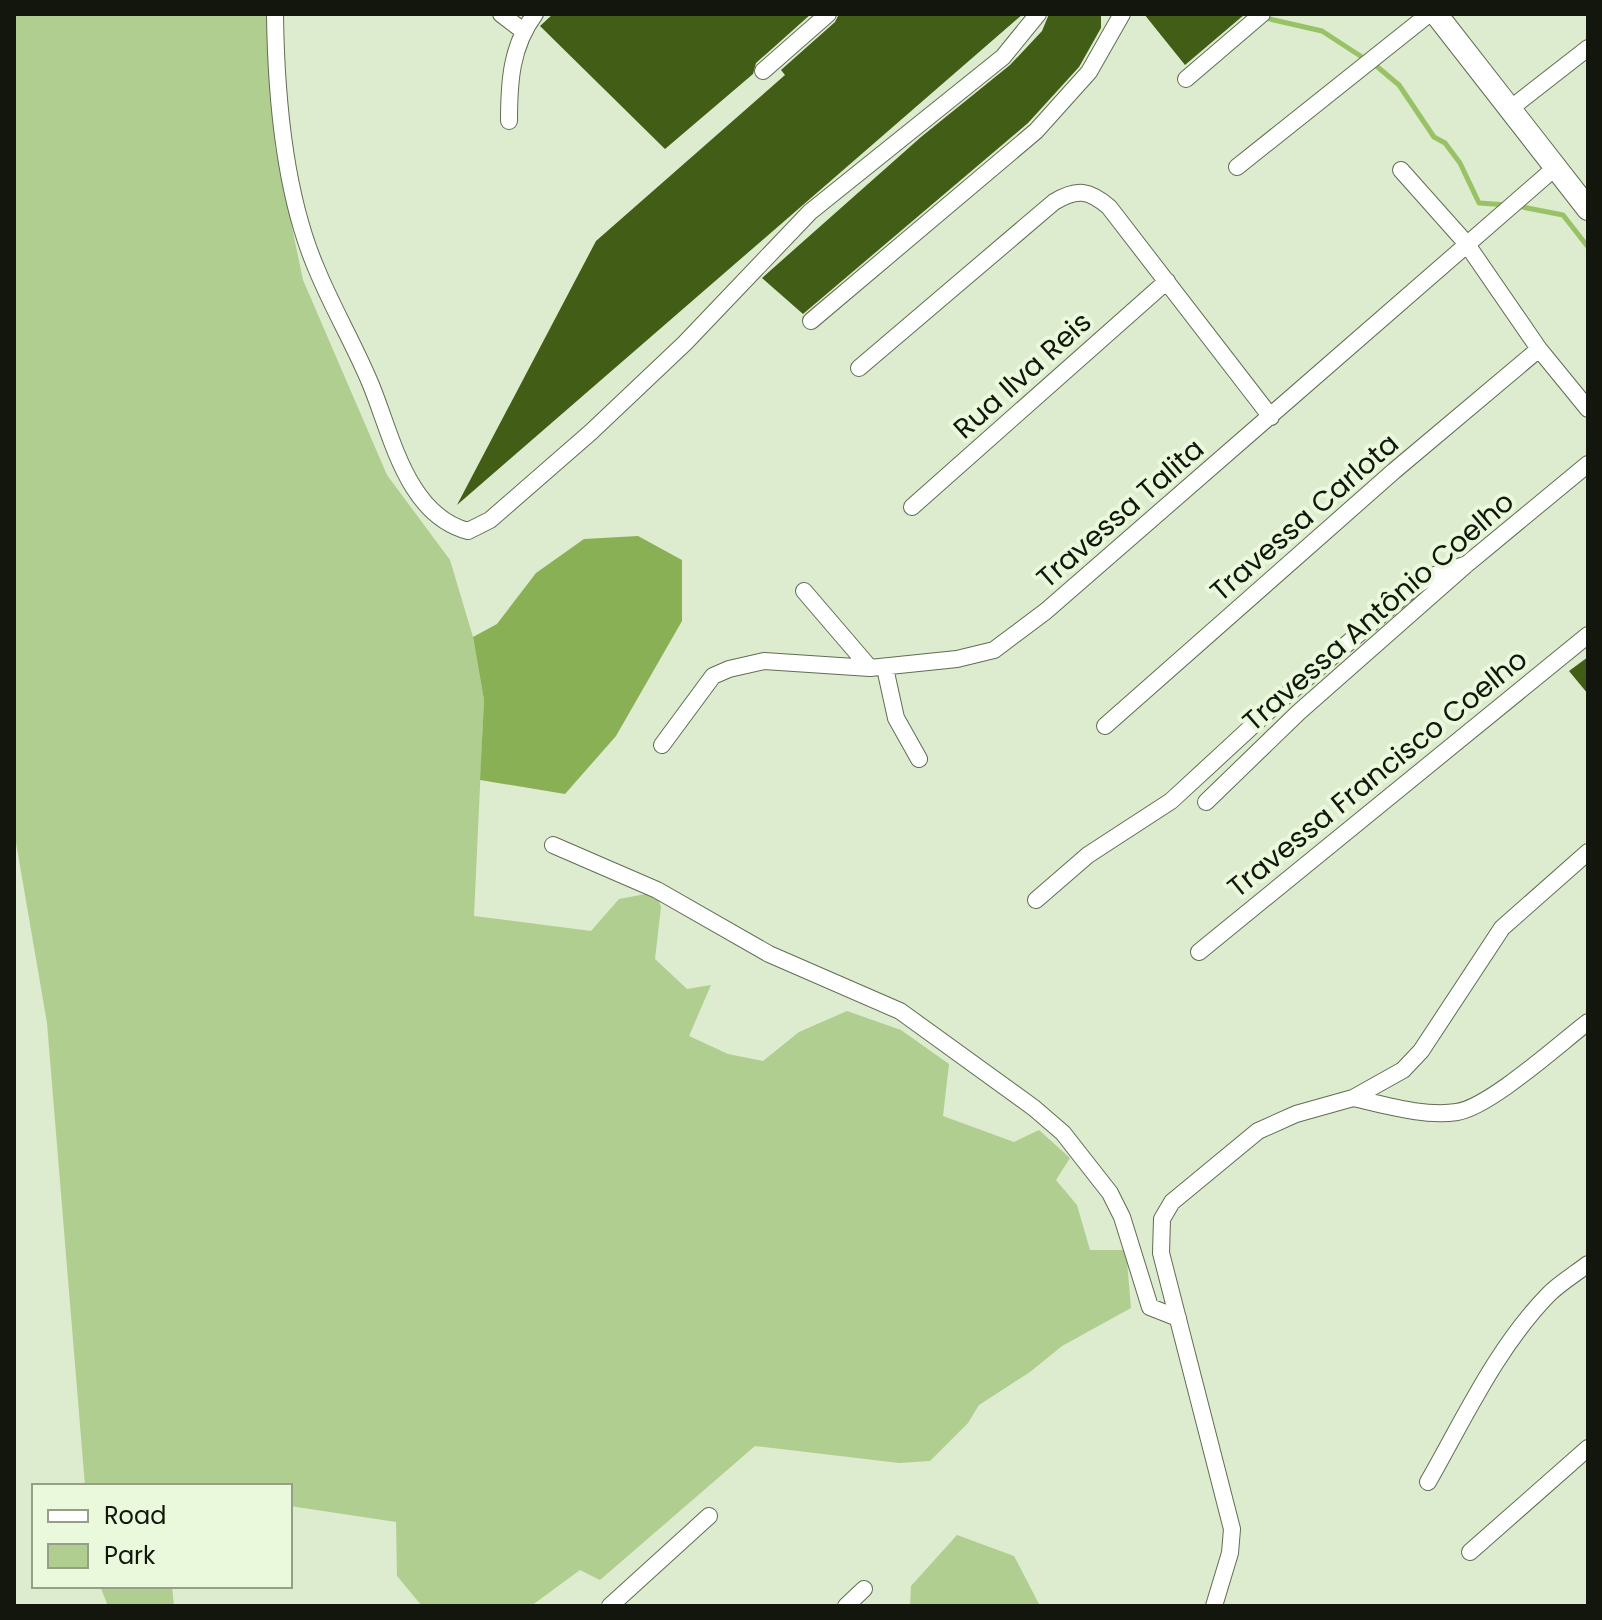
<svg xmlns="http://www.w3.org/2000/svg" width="1602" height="1620" viewBox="0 0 1602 1620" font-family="Poppins,sans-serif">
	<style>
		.green { fill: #b0ce8f }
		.forest { fill: #89b055 }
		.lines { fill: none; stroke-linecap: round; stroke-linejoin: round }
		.stream { stroke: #99c266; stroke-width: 5 }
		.building { fill: #415d16 }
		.minor-casing { stroke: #616d53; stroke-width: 18 }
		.major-casing { stroke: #616d53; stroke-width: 24 }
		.minor { stroke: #fff; stroke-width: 16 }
		.major { stroke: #fff; stroke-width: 22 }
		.labels { text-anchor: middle; stroke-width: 8; stroke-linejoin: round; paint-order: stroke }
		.street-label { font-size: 28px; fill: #12160c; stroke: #eaf9db }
	</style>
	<rect width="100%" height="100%" fill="#ddebce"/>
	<path class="green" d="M14,14H275V146L303,280L387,475L450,560L473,637L484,700L474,916L591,931L619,899L656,892L661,907L655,959L687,989L711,985L689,1036L728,1054L763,1061L799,1032L847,1011L901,1030L949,1064L943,1116L1014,1142L1039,1130L1070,1158L1056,1180L1077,1205L1090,1250H1126L1131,1308L1062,1346L1030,1372L979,1405L968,1423L930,1461L899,1463L755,1446L600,1580L580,1570L531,1606H422L397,1576L396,1522L290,1506V1486H85L47,1023L14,831Z
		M957,1535L1014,1556L1040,1606H910L911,1586Z
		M100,1586H172L174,1606H108Z"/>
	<path class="forest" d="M638,536L682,560V621L616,736L565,794L480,780L484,700L473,637L497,624L536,573L584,539Z"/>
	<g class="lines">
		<path class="stream" d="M1261,17L1322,31L1365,59
			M1374,64L1399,85L1434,137L1445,143L1460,163L1479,203L1508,205
			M1517,206L1563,215L1588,247"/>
	</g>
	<path class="building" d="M553,14H811L756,63L753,74L665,149L540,26Z
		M839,14H1023L457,505L596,241L785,75L781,70L835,22Z
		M1049,14H1101V28L1079,67L1028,123L803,314L762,278L921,137L1010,65L1042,31Z
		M1144,14H1245L1185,65Z
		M1588,657V694L1569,671Z"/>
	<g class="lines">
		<g class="minor-casing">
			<path id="minor" d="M275,14C276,96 284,194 317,270C333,309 355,346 371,385C392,436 407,515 468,531L490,520L591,432L685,343L810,212L1003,57L1038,14
				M501,14L522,30
				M763,71L828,14
				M1186,79L1262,14
				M1511,108L1588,48
				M509,121C509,82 511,46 535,14
				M1237,167L1429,14
				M1401,170L1466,243L1539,349L1588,409
				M811,321L1036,131L1089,72L1122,14
				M859,368L1054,202C1077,188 1089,190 1109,207L1271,417
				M912,507L1167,281
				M804,591L870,668
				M885,668L896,718L919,759
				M1105,726L1394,471L1539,349
				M662,745L713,676L729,669L764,661L870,668L957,659L994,650L1046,611L1556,167
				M1206,802L1299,712L1467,564L1588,464
				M553,845L657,890L769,954L900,1011L1034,1108L1063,1133L1110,1193L1122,1217L1150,1307L1178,1318
				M1036,900L1088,855L1171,801L1274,706L1409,591L1429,577L1467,564
				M1199,952L1588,635
				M1353,1098C1385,1105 1424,1117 1457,1112C1490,1107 1559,1044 1588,1022
				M1428,1482C1464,1419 1497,1347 1549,1294C1560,1283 1575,1274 1588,1264
				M1470,1552L1588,1448
				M610,1606L709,1516
				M846,1606L864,1589
				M1214,1606L1230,1553L1232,1529L1161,1253L1162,1219L1172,1202L1258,1131L1296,1114L1353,1098L1403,1070L1421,1051L1502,928L1588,852"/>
		</g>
		<g class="major-casing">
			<path id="major" d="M1436,14L1588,209"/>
		</g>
		<use href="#minor" class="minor"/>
		<use href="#major" class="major"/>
	</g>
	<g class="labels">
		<g class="street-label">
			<text transform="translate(1022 375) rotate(-42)" y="10">Rua Ilva Reis</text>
			<text transform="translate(1120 513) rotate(-41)" y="10">Travessa Talita</text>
			<text transform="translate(1304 517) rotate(-41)" y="10">Travessa Carlota</text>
			<text transform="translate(1378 611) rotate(-41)" y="10">Travessa Antônio Coelho</text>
			<text transform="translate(1377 773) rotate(-39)" y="10">Travessa Francisco Coelho</text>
		</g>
	</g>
	<rect width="1602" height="1620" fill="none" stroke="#12160c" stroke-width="32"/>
	<rect x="32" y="1484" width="260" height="104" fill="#eaf9db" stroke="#949e88" stroke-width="2"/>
	<rect x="48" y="1510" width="40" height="12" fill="#ffffff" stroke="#949e88" stroke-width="2"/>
	<text x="104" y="1524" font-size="24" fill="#12160c">Road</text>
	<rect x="48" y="1544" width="40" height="24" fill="#b0ce8f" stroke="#949e88" stroke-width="2"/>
	<text x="104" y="1564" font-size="24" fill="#12160c">Park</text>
</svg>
